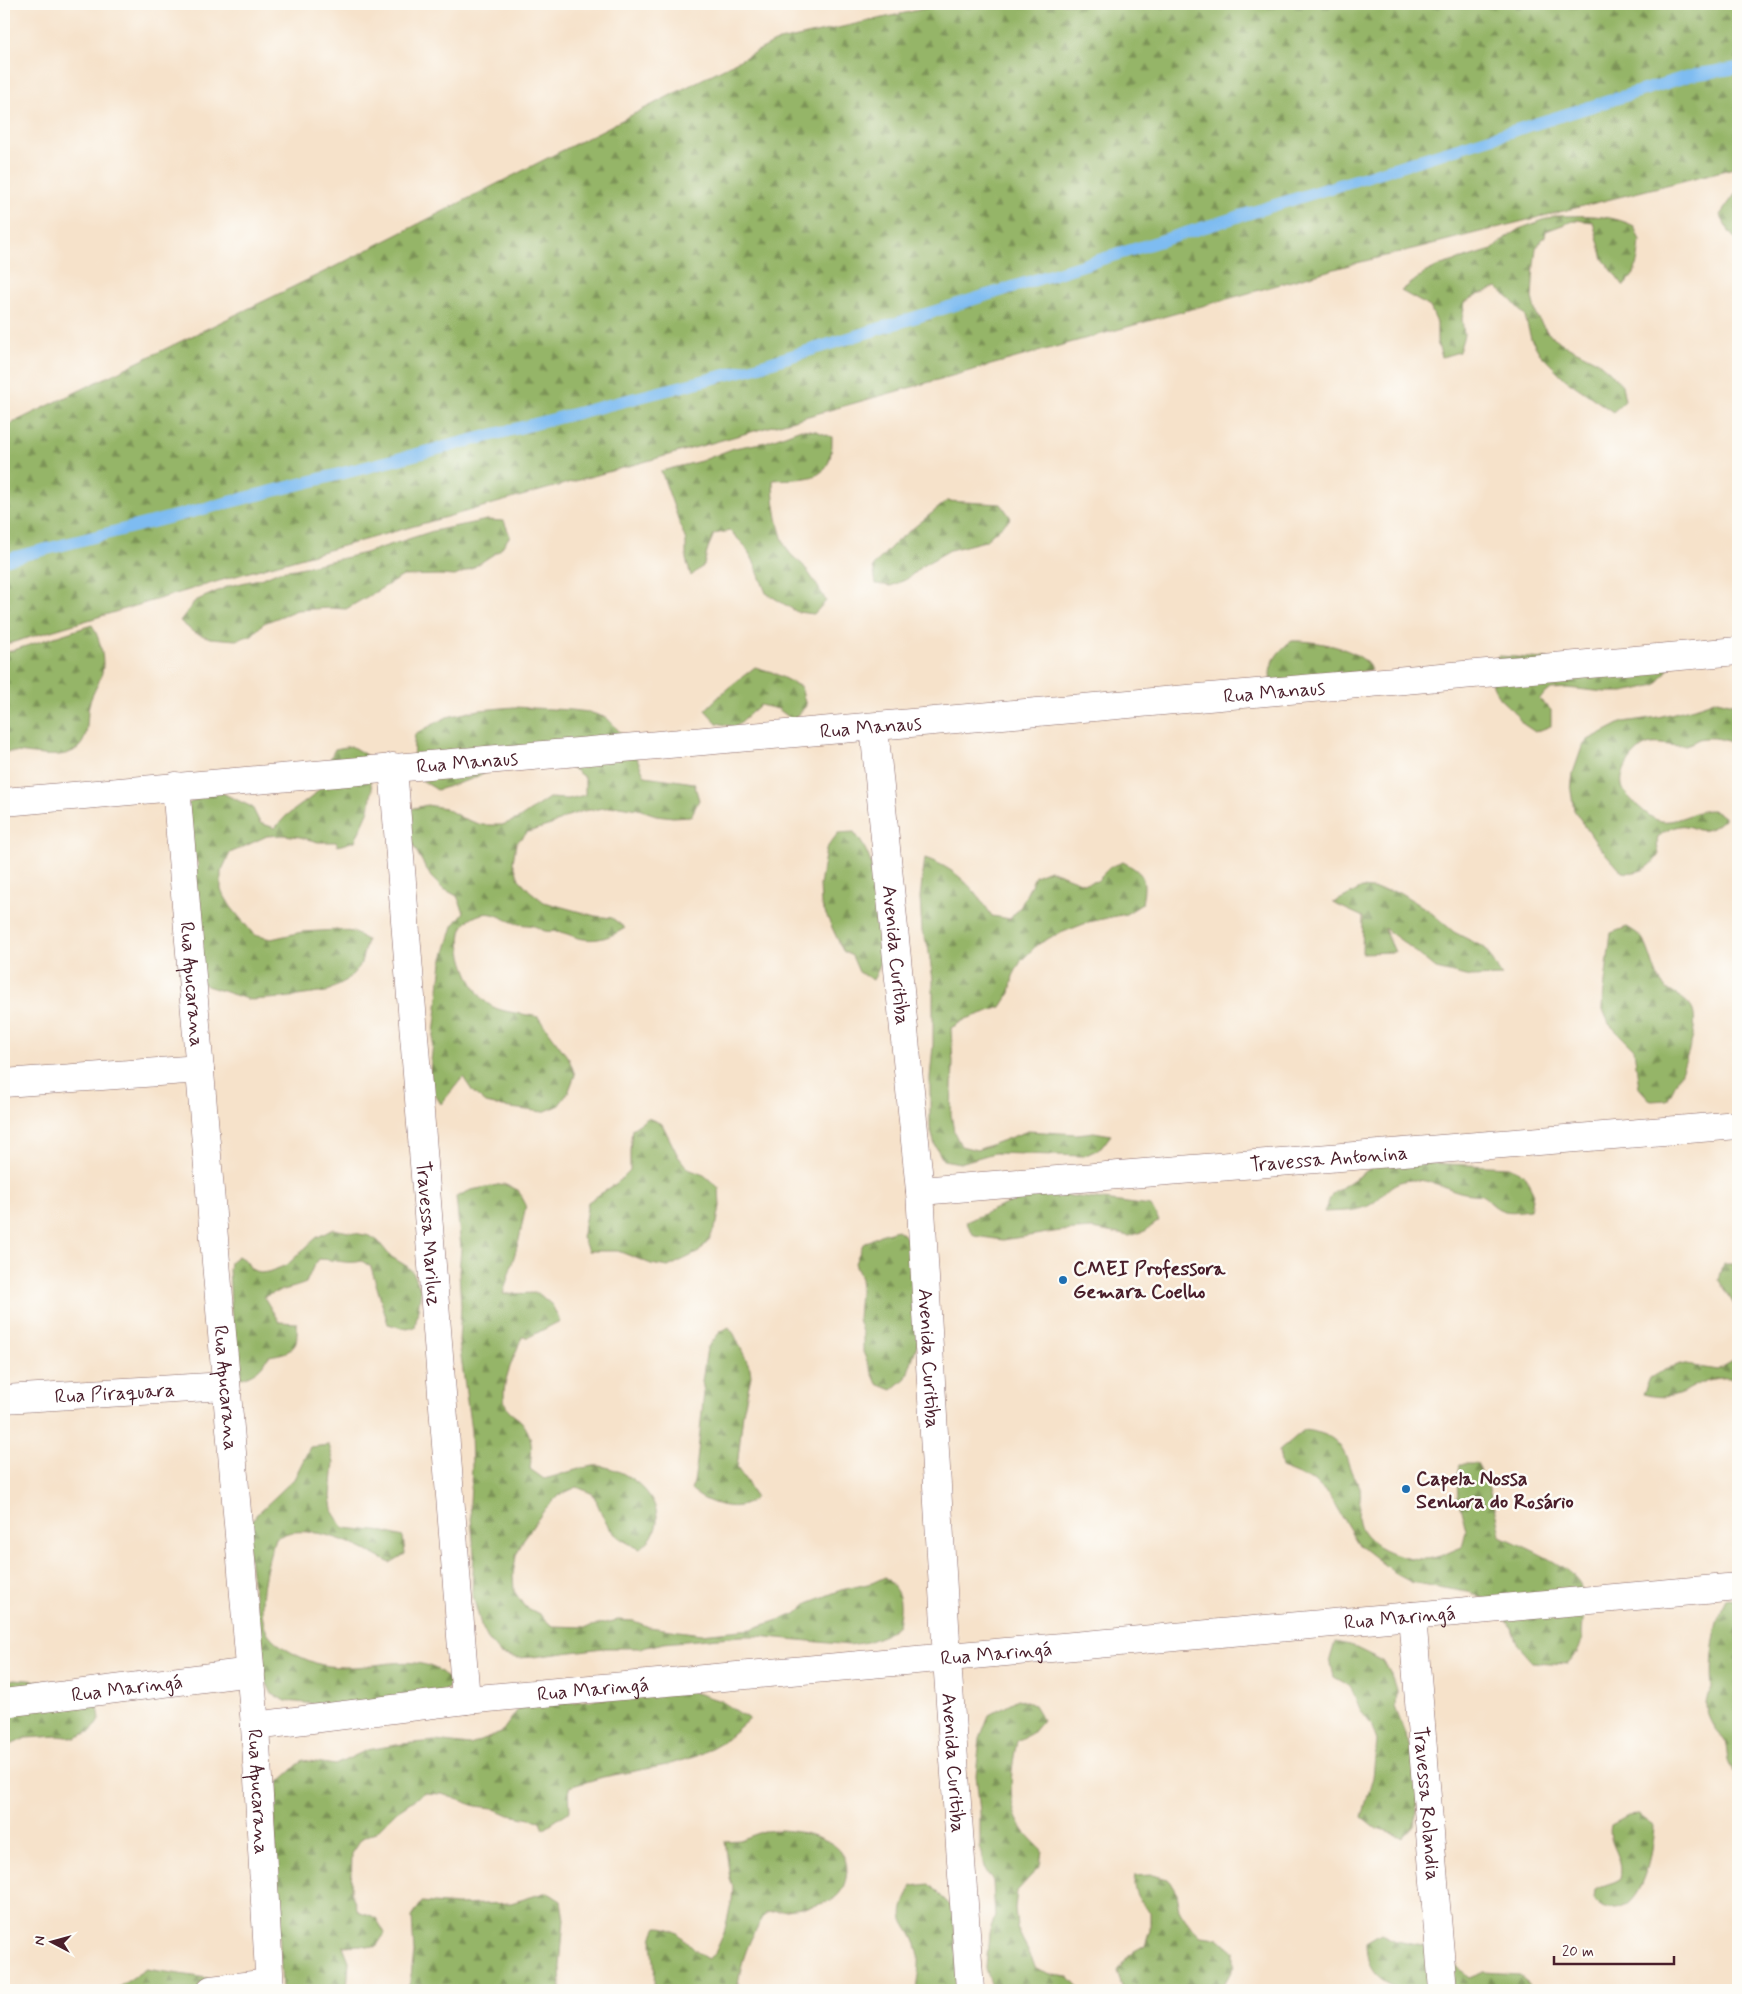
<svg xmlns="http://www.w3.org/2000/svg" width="1742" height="1994" viewBox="0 0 1742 1994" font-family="Mynerve,sans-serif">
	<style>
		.forest { fill: url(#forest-firs); stroke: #706a4a }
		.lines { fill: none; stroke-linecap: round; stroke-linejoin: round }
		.stream { stroke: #7ebcf1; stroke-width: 12 }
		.minor-casing { stroke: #866363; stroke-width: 29 }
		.tertiary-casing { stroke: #866363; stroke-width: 29 }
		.minor { stroke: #fff; stroke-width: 28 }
		.tertiary { stroke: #fff; stroke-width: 28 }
		.poi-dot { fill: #1f6fb2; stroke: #fdfcf7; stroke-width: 2 }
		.labels { text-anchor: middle; stroke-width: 5; stroke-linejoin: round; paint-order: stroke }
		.street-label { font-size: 20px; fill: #4a1f2b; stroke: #fdfcf7 }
		.poi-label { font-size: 20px; font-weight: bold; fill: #4a1f2b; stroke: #fdfcf7; text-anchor: start }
	</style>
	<defs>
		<pattern id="forest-firs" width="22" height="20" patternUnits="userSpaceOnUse" patternTransform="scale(1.25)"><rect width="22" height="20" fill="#95b568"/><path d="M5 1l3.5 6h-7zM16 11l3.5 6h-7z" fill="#7c9356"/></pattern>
	</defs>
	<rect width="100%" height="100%" fill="#fdfcf7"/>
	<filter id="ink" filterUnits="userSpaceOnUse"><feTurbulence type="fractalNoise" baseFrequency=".02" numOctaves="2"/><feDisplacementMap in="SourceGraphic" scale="10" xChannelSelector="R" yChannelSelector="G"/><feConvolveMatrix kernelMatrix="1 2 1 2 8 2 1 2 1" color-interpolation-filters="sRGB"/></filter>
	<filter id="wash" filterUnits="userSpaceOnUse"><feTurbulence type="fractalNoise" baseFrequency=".0096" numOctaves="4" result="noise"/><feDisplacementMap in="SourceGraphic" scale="20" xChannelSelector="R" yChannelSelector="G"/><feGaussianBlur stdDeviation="1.12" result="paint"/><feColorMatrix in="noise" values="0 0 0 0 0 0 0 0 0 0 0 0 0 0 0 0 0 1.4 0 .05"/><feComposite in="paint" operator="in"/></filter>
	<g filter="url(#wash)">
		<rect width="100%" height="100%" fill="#f6e2ca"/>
		<path class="forest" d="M945,4H1738V167L1349,265L246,573L4,645V427L330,269L775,42Z
			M1738,190V242L1730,233L1720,215Z
			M1554,216C1582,216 1608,213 1634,226L1640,241L1638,258L1634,274L1624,286L1603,259L1593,222L1576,220L1546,231L1545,236L1536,248L1534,265L1532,298L1537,317L1548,333L1563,344L1597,361L1610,372L1622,385L1625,401L1613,412L1565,379L1540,354L1531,339L1525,316L1511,300L1497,288L1480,294L1465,302L1462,319L1464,335L1459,352L1442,357L1437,342V323L1430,307L1401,291L1426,272L1441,265L1492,250L1505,238L1519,229Z
			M801,429L816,431L832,437C833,483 809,478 773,480C773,499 778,536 789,552C792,557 799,561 803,565C812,577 819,588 826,601L814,614L797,612L766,593L753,560L744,545L730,531L714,534L708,548L704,565L691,576L686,559V541L661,471L701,461L734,448L766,442Z
			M947,501L1001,504L1011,518L985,541L950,550L922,566L907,579L891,586L876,584L873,566L897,541Z
			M487,520L504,521L510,536L500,550L471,569L455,576L438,575L403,576L346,609L330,608L297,610L264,623L252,635L236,640L210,638L193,632L180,621L195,601L229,586L263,578L279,571L295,569L365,553L433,531Z
			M92,625C99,637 103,651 103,665C103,679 92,692 89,705C86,719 90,737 78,748C60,763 25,750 4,752V653Z
			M1292,641C1312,640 1364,648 1371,670L1272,684C1265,667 1278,650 1292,641Z
			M1498,656L1516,657L1669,668L1656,685L1639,689L1623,692H1605L1567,688L1551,689L1539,699L1551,710V726L1535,732L1523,724L1513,711L1499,698L1487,672Z
			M755,667L772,672L801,687L806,706L793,720L778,709L760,705L735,727L717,723L705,710L728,688Z
			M1717,700L1738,705V788L1734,782L1738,763L1736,745C1725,739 1712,736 1699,739C1695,741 1690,744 1685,745C1673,748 1660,741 1647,745C1633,751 1617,773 1623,789C1626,796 1643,811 1650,816C1669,831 1692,809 1712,810C1717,811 1721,815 1725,818C1719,823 1714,829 1705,830C1698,832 1693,827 1686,826C1679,824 1662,831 1658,838C1656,843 1658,849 1659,854C1651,869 1638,874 1622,872L1597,844L1574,810L1571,791L1573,773L1582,747L1588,740L1623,722L1658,717L1698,707Z
			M514,707L571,710L589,712L607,718L630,743L645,776L694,783L699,800L691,816L673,817L656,815L638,809L619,806L583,811L568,816L551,825L528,832L516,843L513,862L519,879L530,891L544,902L595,916L612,918L625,928C609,938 594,943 575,937C570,935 565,933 560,932C555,931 550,932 545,931C541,930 538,927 534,926C530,925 524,925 519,924C500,920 492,905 469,920C447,935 471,990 487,1003C498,1013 523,1013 538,1017L569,1059L575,1075L568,1093L558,1106L543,1112L503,1107L486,1103L473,1092L463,1077L441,1104L432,1090L430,1070L442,962L453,926L464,912L457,896L442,888L431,877L414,847L406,830L410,809L427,805L445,808L462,818L482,825H502L518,819L549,798L568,799L585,795V778L572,768L554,766L487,771L472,779L437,790C433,787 427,784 423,781C411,769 413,749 415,734L447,717L479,710Z
			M351,746L366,755L372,790L369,810L355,841L338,846L336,842H318L300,837L284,835L267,836L230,853L221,872V890L231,907L254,935L271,939L302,932L337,930L353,932L367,940L360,966L347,980L326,992L283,998L250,1000L207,986L194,976L192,882L198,864L190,849L188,804L203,795L220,792L252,807L260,823L275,828L286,816L313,796L325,782L327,765L335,749Z
			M854,832C877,862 873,877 877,912C878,918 880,922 881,928C885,946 882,965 873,980L859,972L852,956L843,951L821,904L820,885L826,849L838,833Z
			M925,858C957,869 974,888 992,916L1010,919L1021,906L1035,876L1050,870L1083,883L1098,881L1108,868L1123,862C1146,874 1146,879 1142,904L1126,914L1089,922L1053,936L1037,945L1021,961L1013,976L1010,993L1001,1007L966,1019L951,1028L953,1063L951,1114L954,1132L961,1146L977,1150L1028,1131L1077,1134L1094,1132L1111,1135L1101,1148L1084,1156L994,1153L960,1163L943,1160L935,1145L930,1128V1078L933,1045V980L928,946L922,932L920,897Z
			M1362,888L1399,892L1428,910L1454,932L1485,948L1502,976L1470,977L1436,969L1410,947L1384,928L1395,952L1362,953L1363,917L1333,903Z
			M1627,927C1632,930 1639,934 1642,938C1651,951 1652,967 1660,981C1667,994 1682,994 1691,1007C1704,1025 1678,1082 1667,1100L1651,1101L1639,1088L1634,1049L1609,1024L1602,1007L1611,933Z
			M648,1118L662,1124L678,1156L688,1169L704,1175L719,1188L720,1206L717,1223L709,1240L699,1252L668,1267L651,1264L618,1251H588L582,1237L588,1202L617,1183L630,1170V1150L632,1129Z
			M1426,1163L1509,1167L1524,1174L1533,1192L1530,1210C1506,1213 1500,1214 1483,1195C1475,1194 1467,1194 1460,1192C1443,1187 1429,1179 1411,1180C1385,1182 1386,1198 1366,1207C1353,1212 1337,1211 1324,1212L1332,1194L1375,1165Z
			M503,1184L518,1190L526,1205L519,1240L503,1294L538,1293L552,1305L560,1321L529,1337H522C515,1355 497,1390 507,1408C509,1413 517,1417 521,1421C534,1437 532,1450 530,1469L544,1479C558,1476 589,1464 600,1466C631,1470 673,1504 651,1538C648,1542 643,1546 640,1549C605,1533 608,1526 593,1494L577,1487L559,1495L545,1509L523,1540L516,1556L513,1574L514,1591L524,1606L539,1614L552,1626L587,1627L618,1620L634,1621L649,1627L701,1634L751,1629L796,1614L808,1603L841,1590L872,1583L885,1577C902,1594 902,1601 898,1625L885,1635L867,1642L849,1645L758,1636H741L664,1643L642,1648H603L533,1657L517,1658L500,1654L489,1641L481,1625L472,1593L474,1553L470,1503L472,1467L471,1431L459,1341L461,1306L459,1272L461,1248L456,1197L471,1190Z
			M1046,1195H1063L1151,1206L1159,1221L1145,1231L1130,1236L1093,1229L1060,1231L1003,1240L974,1236L966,1222C993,1210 1016,1197 1046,1195Z
			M333,1229L370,1236L378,1241L390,1256L408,1267L414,1274L421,1291L415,1327L407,1329L388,1324L371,1267L362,1261C347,1265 334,1259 319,1259L313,1267L306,1283C292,1289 277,1290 264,1297L279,1322L297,1323C298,1349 294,1352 269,1356C261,1369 257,1372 243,1378L235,1376L229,1270L230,1262L238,1256L246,1261L251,1269L260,1273L268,1272L287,1265L316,1238Z
			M897,1230L910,1240L918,1342L906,1378L892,1390L877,1384L863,1352V1335L858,1319L861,1279L855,1263L863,1244L880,1235Z
			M1723,1264H1738V1311L1718,1279Z
			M729,1327L734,1334L746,1359L750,1368L751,1376L743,1413L737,1468L747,1482L755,1497C741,1516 705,1503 691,1490L694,1482L697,1461L704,1392L702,1381L707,1348L720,1332Z
			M1738,1348V1379C1733,1379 1727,1377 1722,1378C1689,1380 1684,1405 1643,1394L1650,1378L1665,1369L1681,1364L1717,1370L1733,1361Z
			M1304,1430C1335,1434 1342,1443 1351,1471C1353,1477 1358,1482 1360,1488C1362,1499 1356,1512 1359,1523C1364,1548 1411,1563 1433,1558C1443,1556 1453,1550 1462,1547L1466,1531L1458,1498L1457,1481L1460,1464H1477C1490,1487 1497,1510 1501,1536C1520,1545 1570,1565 1580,1584C1585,1595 1584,1610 1583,1622C1581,1645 1583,1647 1568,1664L1533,1662L1517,1644L1512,1628L1489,1601L1472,1593L1411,1582L1396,1574L1359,1545L1329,1495L1315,1482L1282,1468L1279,1451Z
			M329,1445L334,1462L331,1497L334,1514L344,1528L385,1532L403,1537L405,1554L390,1563C362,1548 327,1529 294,1532C288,1532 281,1536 275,1538C267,1563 258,1599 264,1625C269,1644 302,1659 319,1664C329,1667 342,1667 353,1667C381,1666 413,1655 440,1671C445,1674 449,1681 453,1685L437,1695L354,1708L286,1701L272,1694L265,1679L246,1534L256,1515L294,1479L310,1447Z
			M1726,1599L1738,1600V1774C1724,1764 1729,1755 1725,1742C1723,1738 1718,1733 1715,1729C1707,1717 1701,1701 1712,1689C1709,1658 1714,1627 1726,1599Z
			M1335,1642L1350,1645L1383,1661L1391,1674L1396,1690L1395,1707L1421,1775L1414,1825L1403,1837L1377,1829L1362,1817L1373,1777L1377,1741L1371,1724L1360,1710L1350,1686L1334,1677L1330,1659Z
			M14,1679L66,1683L97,1702L100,1718L91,1731L75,1738L58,1736L26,1738L4,1748V1683Z
			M687,1690L721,1701L749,1719L725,1740L697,1756L667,1765L603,1777L569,1787L570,1811L543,1829L540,1821L509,1815L493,1808L476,1806L442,1794L424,1793L397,1811L376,1832L362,1838L352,1852L351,1892L358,1911L376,1918L385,1933L376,1947L360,1945L343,1946L349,1961L347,1990H282L274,1819L278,1783L303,1760L335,1765L367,1750L402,1744L435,1741L470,1745L501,1733L519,1708Z
			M1018,1699L1034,1705L1043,1720L1032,1733L1017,1741C1012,1765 1006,1800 1019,1823C1024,1833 1033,1841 1042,1850L1040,1866L1017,1891L1015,1908L1017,1928L1036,1968L1053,1975L1069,1977L1081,1990H994L991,1985L986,1968L989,1933L995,1916L993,1882L984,1867L980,1849V1812L976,1775L980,1738L989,1715Z
			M1639,1815L1654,1826C1653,1849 1642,1912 1611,1908C1603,1907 1600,1905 1595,1899L1596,1889C1604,1884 1612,1884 1620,1879C1625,1855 1606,1844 1611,1825L1628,1816Z
			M781,1830C809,1832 854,1841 846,1878C844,1887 840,1896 831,1900C812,1909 787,1909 766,1913C748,1941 742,1957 737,1990H654C654,1981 655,1971 654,1962C653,1947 649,1941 657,1927C682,1926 687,1949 708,1959L715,1953L724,1933L732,1900L733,1887L730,1879L725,1841L740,1840L764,1831Z
			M1152,1875L1168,1879L1177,1894L1180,1910L1188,1924L1201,1936L1219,1938L1234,1951V1966L1221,1990H1126L1122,1987L1117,1971L1129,1955L1145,1946L1150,1930V1912C1140,1902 1131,1891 1135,1876Z
			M929,1884L954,1909L957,1990H916C917,1978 921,1963 918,1951C909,1918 891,1927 912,1886Z
			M547,1892L561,1901L564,1919L560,1967L561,1990H409L414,1953L412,1917L422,1902L457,1905L511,1903Z
			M1381,1934L1396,1941L1429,1947L1444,1956L1470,1978L1485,1972L1519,1974L1532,1985V1990H1404C1377,1980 1367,1973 1366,1943Z
			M146,1969L207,1978L216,1990H117V1988Z"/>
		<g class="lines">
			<path class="stream" d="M4,560L753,368L1692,75L1738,68"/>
		</g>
	</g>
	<g filter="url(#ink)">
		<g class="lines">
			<g class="minor-casing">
				<g id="minor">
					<path id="s1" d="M874,727L920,1191L947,1659L970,1990"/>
					<path id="s2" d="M393,767L466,1700"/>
					<path id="s3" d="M176,786L255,1726L270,1990"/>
					<path d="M4,1083L200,1069"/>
					<path id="s4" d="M920,1191L1738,1125"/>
					<path id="s5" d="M4,1399L226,1386"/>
					<path id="s6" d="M1412,1616L1443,1990"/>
					<path id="s7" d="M4,1703L251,1672"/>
					<path id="s8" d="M255,1726L466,1700L1738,1587"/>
					<path d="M211,1990L269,1983"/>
				</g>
			</g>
			<g class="tertiary-casing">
				<g id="tertiary">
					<path id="s9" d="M4,802L1738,651"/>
				</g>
			</g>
			<use href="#minor" class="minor"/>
			<use href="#tertiary" class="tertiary"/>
		</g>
	</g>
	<g class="poi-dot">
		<circle cx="1063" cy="1280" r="5"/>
		<circle cx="1406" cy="1489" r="5"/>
	</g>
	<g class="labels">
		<g class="street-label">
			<text dy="7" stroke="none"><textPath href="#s9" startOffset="1275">Rua Manaus</textPath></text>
			<text dy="7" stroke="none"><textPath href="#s9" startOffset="870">Rua Manaus</textPath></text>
			<text dy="7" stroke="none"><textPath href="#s9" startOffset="465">Rua Manaus</textPath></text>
			<text dy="7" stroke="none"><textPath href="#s1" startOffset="229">Avenida Curitiba</textPath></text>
			<text dy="7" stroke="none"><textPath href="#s3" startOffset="199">Rua Apucarana</textPath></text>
			<text dy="7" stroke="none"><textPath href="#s4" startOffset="410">Travessa Antonina</textPath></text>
			<text dy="7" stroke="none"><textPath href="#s2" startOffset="468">Travessa Mariluz</textPath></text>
			<text dy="7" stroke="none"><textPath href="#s1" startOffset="634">Avenida Curitiba</textPath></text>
			<text dy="7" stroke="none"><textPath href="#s3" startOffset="604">Rua Apucarana</textPath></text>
			<text dy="7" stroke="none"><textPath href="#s5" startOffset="111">Rua Piraquara</textPath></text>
			<text dy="7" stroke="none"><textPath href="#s8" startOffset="1150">Rua Maringá</textPath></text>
			<text dy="7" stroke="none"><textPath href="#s8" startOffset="745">Rua Maringá</textPath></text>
			<text dy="7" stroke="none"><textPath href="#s7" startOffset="124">Rua Maringá</textPath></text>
			<text dy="7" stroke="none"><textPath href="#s8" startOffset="340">Rua Maringá</textPath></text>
			<text dy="7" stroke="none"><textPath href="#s1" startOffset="1039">Avenida Curitiba</textPath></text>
			<text dy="7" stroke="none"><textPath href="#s3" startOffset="1009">Rua Apucarana</textPath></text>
			<text dy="7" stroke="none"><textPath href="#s6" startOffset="188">Travessa Rolandia</textPath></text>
		</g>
		<g class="poi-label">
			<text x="1073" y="1275">CMEI Professora<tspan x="1073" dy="23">Gemara Coelho</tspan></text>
			<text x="1416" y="1485">Capela Nossa<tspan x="1416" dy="23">Senhora do Rosário</tspan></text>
		</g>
	</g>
	<rect width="1742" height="1994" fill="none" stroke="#fdfcf7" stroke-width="20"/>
	<g transform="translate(52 1942) rotate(276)" stroke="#fdfcf7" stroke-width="4" paint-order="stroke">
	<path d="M0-4L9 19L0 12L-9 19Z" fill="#4a1f2b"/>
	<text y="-8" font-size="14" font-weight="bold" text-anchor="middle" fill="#4a1f2b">N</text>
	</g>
	<path d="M1554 1956v8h120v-8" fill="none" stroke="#4a1f2b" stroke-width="2.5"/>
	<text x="1562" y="1956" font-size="15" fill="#4a1f2b" stroke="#fdfcf7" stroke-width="4" paint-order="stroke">20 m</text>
</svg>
